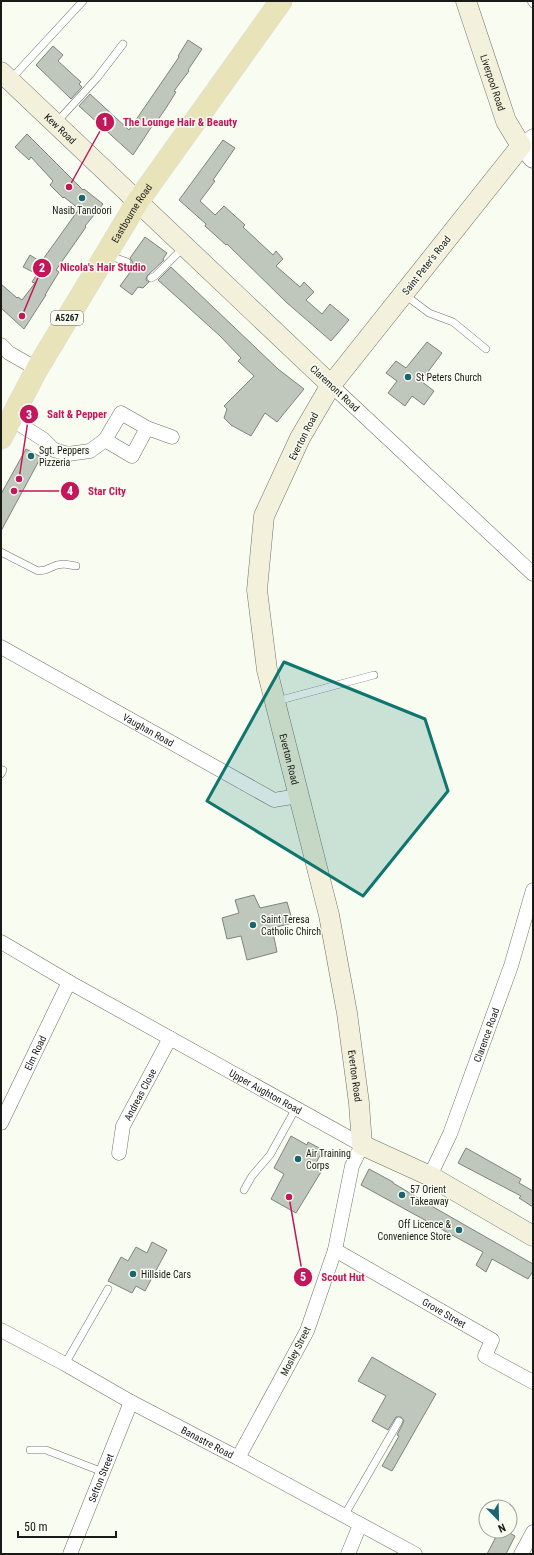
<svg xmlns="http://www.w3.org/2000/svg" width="534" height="1555" viewBox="0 0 534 1555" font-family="'Roboto Condensed',sans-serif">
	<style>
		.building { fill: #bfc7bd; stroke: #7d847b }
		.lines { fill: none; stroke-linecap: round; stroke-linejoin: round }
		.service-casing { stroke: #6e7268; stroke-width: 8 }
		.minor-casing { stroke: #6e7268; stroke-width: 15 }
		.tertiary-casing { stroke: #6e7268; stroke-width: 19 }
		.secondary-casing { stroke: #6e7268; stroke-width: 21 }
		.primary-casing { stroke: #dadada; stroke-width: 23 }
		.service { stroke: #fff; stroke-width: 7 }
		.minor { stroke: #fff; stroke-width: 14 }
		.tertiary { stroke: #fff; stroke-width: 18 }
		.secondary { stroke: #f3f1dc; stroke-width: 20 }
		.primary { stroke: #e8e3b9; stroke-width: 22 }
		.marked { fill: #0f766e; fill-opacity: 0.2; stroke: #0f766e; stroke-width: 3; stroke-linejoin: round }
		.poi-dot { fill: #1b6472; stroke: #f9fdf1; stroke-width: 1.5 }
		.labels { text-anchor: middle; stroke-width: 3; stroke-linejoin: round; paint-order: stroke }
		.shield { fill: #f9fdf1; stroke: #5c5e58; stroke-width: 1 }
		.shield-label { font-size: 9px; font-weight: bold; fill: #191a16 }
		.street-label { font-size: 10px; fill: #191a16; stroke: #f9fdf1 }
		.poi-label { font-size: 10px; fill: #191a16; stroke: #f9fdf1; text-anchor: start }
		.leader { fill: none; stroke: #c2185b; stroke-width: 1.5 }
		.callout-dot { fill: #c2185b; stroke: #f9fdf1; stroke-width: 1.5 }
		.mark-label { font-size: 12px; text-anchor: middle; font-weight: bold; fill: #fff }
		.callout-label { font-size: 11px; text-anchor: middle; font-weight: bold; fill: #c2185b; stroke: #f9fdf1; stroke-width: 3; stroke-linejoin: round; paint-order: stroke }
	</style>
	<rect width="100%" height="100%" fill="#f9fdf1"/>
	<path class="building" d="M188,40L202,49L188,70L189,71L174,91L176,92L166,108L155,124L154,123L133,155L79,106L90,94L129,130L179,57L178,56Z
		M53,46L63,55L58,61L81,82L79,84L82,87L71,99L36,65Z
		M27,134L83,190L84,189L103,204L85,226L86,227L56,270L59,272L45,295H46L24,329L1,308V284L17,298L18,297L22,300L35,283L32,282L37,274L23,267L30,255L41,262L79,209L64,197L63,198L50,185L53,181L31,157L29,160L15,147Z
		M223,140L235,148L213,180L215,181L200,201L215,215L224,206L245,225L243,227L273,255L276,251L283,259L276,266L300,287L304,282L314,292L306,300L322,314L330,304L349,320L331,341L286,302L227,244L226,245L205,226L206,224L179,200Z
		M145,237L167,253L163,259L164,260L147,276L146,280L149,282L143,288L138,287L132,295L120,286L131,271L125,266L128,267L132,264V261L130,258Z
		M171,267L278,369L304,389L277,422L265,413L251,436L231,425L224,418L227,409L224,406L254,376L238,361L241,358L220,336L158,280Z
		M427,342L442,353L421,381L434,391L424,405L412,396L405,406L388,393L397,381L386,373L396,361L406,368Z
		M26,449L41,457L1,531V494Z
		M254,895L260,908L287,902L293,923L272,928L277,952L247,960L241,936L227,939L222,918L239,913L235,900Z
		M291,1136L307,1145L308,1142L323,1150L316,1163L324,1167L296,1213L271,1199L284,1174L274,1168Z
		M466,1148L521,1179L519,1183L533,1191V1207L519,1198L521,1196L458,1163Z
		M369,1169L393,1182V1183L435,1208L533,1264V1271L528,1279L492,1259L486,1272L476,1265L483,1252L361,1185Z
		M152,1242L167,1250L145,1291L136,1286L132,1293L108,1281L121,1257L128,1261L136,1247L147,1253Z
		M372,1357L436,1394L392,1471L382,1466L399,1436L397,1435L404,1421L401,1417H396L388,1430L372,1421L386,1396L358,1381Z
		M499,1531H506L515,1536L506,1554H487Z"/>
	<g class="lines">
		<g class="service-casing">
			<path id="service" d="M531,1L533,4
				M10,80L83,1
				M56,123L97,78L123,44
				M108,255L127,262
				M151,278L155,276L184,247
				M405,295L429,313L453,322L486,349
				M1,552L38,571L45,570L57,565L64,564L76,566
				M277,701L374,675
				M1,774L3,770
				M244,1190L252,1176L270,1155L296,1108
				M65,1364L108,1289
				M30,1450H46L103,1472
				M344,1516L399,1421"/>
		</g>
		<g class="minor-casing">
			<g id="minor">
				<path d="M521,146L533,136"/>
				<path d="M1,345L9,353L37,369"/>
				<path d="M331,385L533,574"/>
				<path d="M11,419L43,439L54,450L68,454L90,451L105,440L132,456L147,428L172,437"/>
				<path d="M105,440L121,413L147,428"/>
				<path id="s1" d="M1,647L274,800L298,796"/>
				<path id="s2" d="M1,942L69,982L362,1145L352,1166L335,1250L307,1331L238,1458"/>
				<path id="s3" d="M1,1123L69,982"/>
				<path id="s4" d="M119,1153L123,1126L170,1038"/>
				<path id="s5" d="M430,1176L450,1134L511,966L533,890"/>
				<path id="s6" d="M335,1250L492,1340L485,1356L533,1382"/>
				<path id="s7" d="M1,1330L65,1364L131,1402L238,1458L415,1554"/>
				<path id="s8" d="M70,1554L131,1402"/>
				<path d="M348,1554L360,1525"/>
				<path d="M521,1554L533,1532"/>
			</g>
		</g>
		<g class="tertiary-casing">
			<path id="tertiary" d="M521,146L533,159"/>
		</g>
		<g class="secondary-casing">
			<g id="secondary">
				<path id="s9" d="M466,1L506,121L521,146L331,385L300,438L264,516L257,590L267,670L329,915L347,1013L359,1103L362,1145L430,1176L533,1236"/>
				<path id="s10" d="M1,72L331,385"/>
			</g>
		</g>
		<g class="primary-casing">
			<g id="primary">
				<path id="s11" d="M1,438L37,369L138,201L281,1"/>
			</g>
		</g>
		<use href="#service" class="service"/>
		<use href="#minor" class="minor"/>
		<use href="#tertiary" class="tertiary"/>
		<use href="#secondary" class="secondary"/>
		<use href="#primary" class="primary"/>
	</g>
	<path class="marked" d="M284,662L425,719L448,791L363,896L207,801Z"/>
	<g class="poi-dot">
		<circle cx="82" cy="198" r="4"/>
		<circle cx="408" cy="377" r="4"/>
		<circle cx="31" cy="456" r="4"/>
		<circle cx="253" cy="925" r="4"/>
		<circle cx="298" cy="1159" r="4"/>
		<circle cx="402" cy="1195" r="4"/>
		<circle cx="459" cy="1230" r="4"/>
		<circle cx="133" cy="1274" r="4"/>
	</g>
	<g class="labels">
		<rect class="shield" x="51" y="311" width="32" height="14" rx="3"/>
		<g class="shield-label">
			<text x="67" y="321">A5267</text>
		</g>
		<g class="street-label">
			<text dy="4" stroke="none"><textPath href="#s9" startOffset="86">Liverpool Road</textPath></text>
			<text dy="4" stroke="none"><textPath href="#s10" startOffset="82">Kew Road</textPath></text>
			<text dy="4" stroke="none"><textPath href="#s11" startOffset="260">Eastbourne Road</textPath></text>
			<text transform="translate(426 265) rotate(-52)" y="4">Saint Peter's Road</text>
			<text transform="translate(335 388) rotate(43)" y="4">Claremont Road</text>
			<text transform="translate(303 436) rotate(-63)" y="4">Everton Road</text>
			<text dy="4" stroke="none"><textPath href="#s1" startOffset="169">Vaughan Road</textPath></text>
			<text dy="4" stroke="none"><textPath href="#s9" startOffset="855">Everton Road</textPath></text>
			<text dy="4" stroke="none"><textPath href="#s5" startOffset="152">Clarence Road</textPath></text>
			<text dy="4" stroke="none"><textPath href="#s3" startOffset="78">Elm Road</textPath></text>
			<text dy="4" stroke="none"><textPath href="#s9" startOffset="1179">Everton Road</textPath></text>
			<text dy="4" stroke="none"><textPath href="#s2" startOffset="304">Upper Aughton Road</textPath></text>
			<text dy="4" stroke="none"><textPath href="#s4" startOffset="63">Andreas Close</textPath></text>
			<text dy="4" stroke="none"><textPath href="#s6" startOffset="126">Grove Street</textPath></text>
			<text transform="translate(295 1351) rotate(-63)" y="4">Mosley Street</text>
			<text dy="4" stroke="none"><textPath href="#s7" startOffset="235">Banastre Road</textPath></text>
			<text dy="4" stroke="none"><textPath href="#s8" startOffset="82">Sefton Street</textPath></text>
		</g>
		<g class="poi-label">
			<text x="82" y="214" text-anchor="middle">Nasib Tandoori</text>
			<text x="416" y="381">St Peters Church</text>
			<text x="39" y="454">Sgt. Peppers<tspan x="39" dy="12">Pizzeria</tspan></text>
			<text x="261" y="923">Saint Teresa<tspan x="261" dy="12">Catholic Chirch</tspan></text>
			<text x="306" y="1157">Air Training<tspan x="306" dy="12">Corps</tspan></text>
			<text x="410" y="1193">57 Orient<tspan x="410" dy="12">Takeaway</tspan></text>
			<text x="451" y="1228" text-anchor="end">Off Licence &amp;<tspan x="451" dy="12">Convenience Store</tspan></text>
			<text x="141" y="1278">Hillside Cars</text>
		</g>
	</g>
	<path class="leader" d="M69 187L105 122M22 316L42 268M19 479L29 414M14 491L70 491M289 1197L303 1277"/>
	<g class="callout-dot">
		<circle cx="69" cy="187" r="4"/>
		<circle cx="22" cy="316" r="4"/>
		<circle cx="19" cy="479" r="4"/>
		<circle cx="14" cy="491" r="4"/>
		<circle cx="289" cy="1197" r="4"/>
		<circle cx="105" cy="122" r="10"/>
		<circle cx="42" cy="268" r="10"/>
		<circle cx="29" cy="414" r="10"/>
		<circle cx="70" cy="491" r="10"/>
		<circle cx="303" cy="1277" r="10"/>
	</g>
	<g class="mark-label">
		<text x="105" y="126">1</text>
		<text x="42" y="272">2</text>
		<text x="29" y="419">3</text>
		<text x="70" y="495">4</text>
		<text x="303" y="1281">5</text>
	</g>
	<g class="callout-label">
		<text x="180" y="126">The Lounge Hair &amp; Beauty</text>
		<text x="103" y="271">Nicola's Hair Studio</text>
		<text x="77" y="418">Salt &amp; Pepper</text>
		<text x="107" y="495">Star City</text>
		<text x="343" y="1281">Scout Hut</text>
	</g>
	<rect width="534" height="1555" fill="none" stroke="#191a16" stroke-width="4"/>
	<g transform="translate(498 1519) rotate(157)"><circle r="19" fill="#f9fdf1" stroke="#9fa299"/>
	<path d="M0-3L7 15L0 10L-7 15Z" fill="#1b6472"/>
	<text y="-6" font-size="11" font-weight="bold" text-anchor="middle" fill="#191a16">N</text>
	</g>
	<path d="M18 1531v6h98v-6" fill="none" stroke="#191a16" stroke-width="2"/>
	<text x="24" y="1531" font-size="12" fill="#191a16" stroke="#f9fdf1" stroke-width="3" paint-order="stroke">50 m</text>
</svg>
